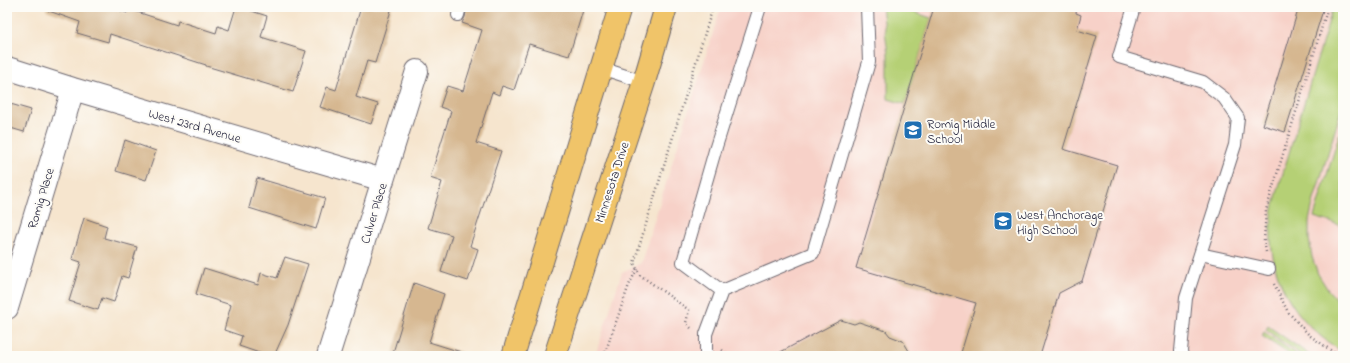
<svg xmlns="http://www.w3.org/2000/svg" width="1350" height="363" viewBox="0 0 1350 363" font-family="'Indie Flower',sans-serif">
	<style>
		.built { fill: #f7d1c8 }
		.green { fill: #b5d075; stroke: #6c7958 }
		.building { fill: #d6b790 }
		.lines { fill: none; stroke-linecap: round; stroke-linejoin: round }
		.service-casing { stroke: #6c666e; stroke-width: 14 }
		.minor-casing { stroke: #6c666e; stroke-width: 24 }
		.primary-casing { stroke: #6c666e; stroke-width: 24 }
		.path { stroke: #6c666e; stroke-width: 2.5; stroke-dasharray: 1 3; stroke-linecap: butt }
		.service { stroke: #fff; stroke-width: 12 }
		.minor { stroke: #fff; stroke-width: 22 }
		.primary { stroke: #f0c469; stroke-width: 22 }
		.labels { text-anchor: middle; stroke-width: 4; stroke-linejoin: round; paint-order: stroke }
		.poi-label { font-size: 13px; fill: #22223b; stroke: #fdfcf7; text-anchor: start }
		.street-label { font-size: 13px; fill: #22223b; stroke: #fdfcf7 }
	</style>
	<rect width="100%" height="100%" fill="#fdfcf7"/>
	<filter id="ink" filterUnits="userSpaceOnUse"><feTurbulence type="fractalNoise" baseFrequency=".025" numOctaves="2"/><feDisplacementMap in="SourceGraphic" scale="8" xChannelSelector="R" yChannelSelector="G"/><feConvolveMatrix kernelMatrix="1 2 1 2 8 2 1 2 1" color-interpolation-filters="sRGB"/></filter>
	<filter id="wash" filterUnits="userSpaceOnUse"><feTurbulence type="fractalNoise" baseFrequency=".012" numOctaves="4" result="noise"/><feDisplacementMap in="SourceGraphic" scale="16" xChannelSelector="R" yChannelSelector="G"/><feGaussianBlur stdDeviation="0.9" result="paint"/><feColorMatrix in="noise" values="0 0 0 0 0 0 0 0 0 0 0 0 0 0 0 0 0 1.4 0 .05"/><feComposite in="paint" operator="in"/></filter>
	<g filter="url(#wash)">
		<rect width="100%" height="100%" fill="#f6e5ce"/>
		<path class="built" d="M721,7H1343V356H595L622,272L641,263Z"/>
		<path class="green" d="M882,7H899L931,18L905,104L888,99V54Z
			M1333,7H1343V104L1313,203L1309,221V239L1312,257L1318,274L1328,290L1343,306V352C1294,323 1264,273 1272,214C1273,207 1276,200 1277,193Z
			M1343,122V226L1314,217Z
			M1268,326L1311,356H1303L1266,330Z
			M1264,332L1299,356H1292L1262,336Z"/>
		<g id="blocks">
			<path class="building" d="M46,7H109L127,13L128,9L177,25L178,21L216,33L218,26L229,30L236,7H239L267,16L261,37L306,51L293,92L206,66V65L110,34L108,42L77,33L80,22L46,10Z
				M361,7H392L375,63L367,61L356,97L378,104L371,124L320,107L327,87L336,90Z
				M467,7H584L569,56L529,44L514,90L502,86L499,95L492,92L476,143L501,151L470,246L478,249L468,281L441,272L452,235L428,228L442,182L430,178L451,111L440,107L447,86L463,91L482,30L462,23L465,17Z
				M934,7H1077L1076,13L1081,15L1077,30L1097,36L1063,149L1117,165L1082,281L1059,293L1040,356H960L976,303L856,268Z
				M1299,7H1324L1285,132L1263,125Z
				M7,103L31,110L24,132L7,127Z
				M125,140L156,151L146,180L116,171Z
				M257,178L325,198L316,229L249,208Z
				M84,218L107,226L104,238L137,247L128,278L122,276L114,302L102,298L98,310L69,301L81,262L72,259Z
				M285,257L308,264L288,325L274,356H268L239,346L242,336L224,330L231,305L196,294L204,268L258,285L261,273L277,278Z
				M414,283L444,294L429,342L461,352V356H392Z
				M841,320L854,324L859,322L886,331L890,336L903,341L912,356H773Z"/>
		</g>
	</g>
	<g filter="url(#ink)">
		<use href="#blocks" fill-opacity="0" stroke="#6c666e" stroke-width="1"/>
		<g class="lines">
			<g class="service-casing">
				<path id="service" d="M1134,7L1119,57L1203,82L1224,98L1238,118L1235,145L1186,298L1181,351L1182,356
					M458,15L460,7
					M601,68L644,82
					M1200,254L1269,269
					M722,291L813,253L869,62L867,7
					M706,356V334L722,291L683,262L716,147L760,7"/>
			</g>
			<g class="minor-casing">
				<path id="minor" d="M7,68L73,89L383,180
					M7,308L73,89
					M328,356L417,71"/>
			</g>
			<g class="primary-casing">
				<path id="primary" d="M513,356L620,7
					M555,356L644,82L666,7"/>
			</g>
			<path class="path" d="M1266,252L1264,240L1266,210L1328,7
				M1274,284L1288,312L1309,335L1339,356
				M691,328L686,323L689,310L640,275L634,263L713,7
				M722,350L730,356
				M604,356L629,285L637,269"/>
			<use href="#service" class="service"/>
			<use href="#minor" class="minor"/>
			<use href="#primary" class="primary"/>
		</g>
	</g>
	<defs>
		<g id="school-square" transform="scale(1)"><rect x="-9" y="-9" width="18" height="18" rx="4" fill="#1f6fb2" stroke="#fdfcf7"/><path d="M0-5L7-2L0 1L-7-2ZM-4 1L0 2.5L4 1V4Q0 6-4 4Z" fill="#fff"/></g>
	</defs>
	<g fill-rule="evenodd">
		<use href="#school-square" x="913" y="130"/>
		<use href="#school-square" x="1003" y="221"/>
	</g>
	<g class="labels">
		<g class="poi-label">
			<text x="927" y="128">Romig Middle<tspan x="927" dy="15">School</tspan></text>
			<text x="1017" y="219">West Anchorage<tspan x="1017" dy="15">High School</tspan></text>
		</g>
		<g class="street-label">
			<text transform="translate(195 125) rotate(16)" y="5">West 23rd Avenue</text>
			<text transform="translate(611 182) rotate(-72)" y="5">Minnesota Drive</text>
			<text transform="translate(40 198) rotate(-73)" y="5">Romig Place</text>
			<text transform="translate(373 213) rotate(-73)" y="5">Culver Place</text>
		</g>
	</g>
	<rect width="1350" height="363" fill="none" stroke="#fdfcf7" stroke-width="24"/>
</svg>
